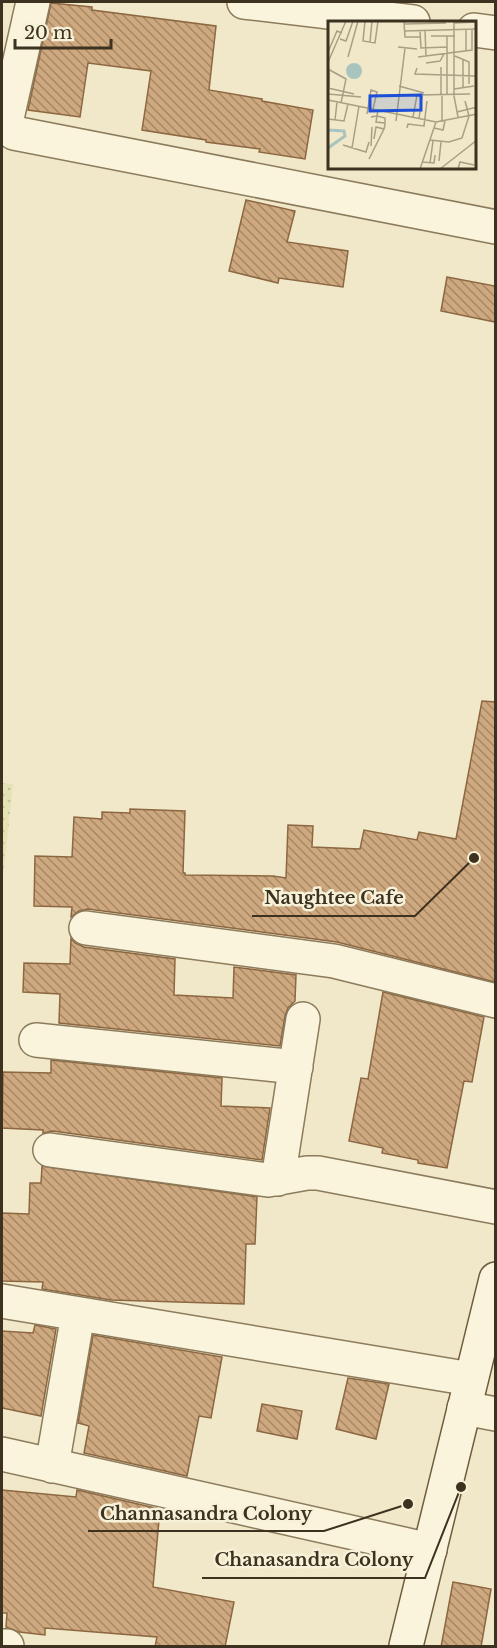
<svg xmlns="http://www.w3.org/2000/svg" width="497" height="1648" viewBox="0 0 497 1648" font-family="'Libre Baskerville',serif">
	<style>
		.farmland { fill: url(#farmland-dots) }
		.building { fill: url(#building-back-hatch); stroke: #8c6742; stroke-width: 1.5 }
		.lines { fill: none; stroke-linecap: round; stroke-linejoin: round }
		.street-casing { stroke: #8c7b5c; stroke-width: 36 }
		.secondary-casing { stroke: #6e5c3f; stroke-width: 36 }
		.street { stroke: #faf4dc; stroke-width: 33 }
		.secondary { stroke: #faf4dc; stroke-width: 33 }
		.inset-river { fill: none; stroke: #a9c4bf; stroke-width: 3 }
		.inset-road { fill: none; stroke: #a89f85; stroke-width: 1.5 }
		.view { fill: #1d4ed8; fill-opacity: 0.15; stroke: #1d4ed8; stroke-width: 3 }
		.inset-edge { fill: none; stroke: #3d3120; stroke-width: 3 }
		.leader { fill: none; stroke: #3d3120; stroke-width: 2 }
		.callout-dot { fill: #3d3120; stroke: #f7f1d8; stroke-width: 2 }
		.callout-label { font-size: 18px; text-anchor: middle; font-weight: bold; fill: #3d3120; stroke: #f7f1d8; stroke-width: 5; stroke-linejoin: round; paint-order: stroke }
	</style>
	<defs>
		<pattern id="farmland-dots" width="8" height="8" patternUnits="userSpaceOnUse" patternTransform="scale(1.5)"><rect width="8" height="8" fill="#e5e3b5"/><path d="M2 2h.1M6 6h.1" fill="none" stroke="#c5c39b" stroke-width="1.8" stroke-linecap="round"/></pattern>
		<pattern id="building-back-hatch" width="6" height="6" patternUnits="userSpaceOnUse" patternTransform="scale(1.5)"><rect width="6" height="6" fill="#cea87e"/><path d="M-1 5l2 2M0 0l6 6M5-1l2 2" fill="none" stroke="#a88967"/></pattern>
	</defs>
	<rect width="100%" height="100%" fill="#f0e8c8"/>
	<path class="farmland" d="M2,783L13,784L2,885Z"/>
	<path class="building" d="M51,3L92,7V10L216,26L209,90L262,99V101L313,110L305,159L259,152L260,149L206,142V140L142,130L151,71L88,63L80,117L28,110Z
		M246,200L295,211L287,242L348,251L343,287L279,278L278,283L229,271Z
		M447,277L495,286V322L441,311Z
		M482,701L495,702V982L337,942L88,909L79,911L71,917L72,907L34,906L35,856L72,857L74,817L102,819V812L130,813V809L185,811L183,873H185V875L273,876L286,878L288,825L313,826L312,847L360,849L364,830L417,840L419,832L456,839Z
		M71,938L75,943L84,947L175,959L174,995L233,998L234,967L296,975L295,1001L288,1008L285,1016L280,1046L59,1023L60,994L23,992L24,963L70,964Z
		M383,992L484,1017L472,1082L464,1081L447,1168L418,1163V1160L382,1153L383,1148L349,1141L361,1078L368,1079Z
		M51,1060L222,1078L221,1106L270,1108L262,1160L53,1131L43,1133V1130L2,1128L3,1072L51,1073Z
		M42,1166L257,1197L255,1244H246L244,1304L111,1300L42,1289L43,1282L2,1281V1213L29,1214L30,1183H41Z
		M35,1325L56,1329L41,1416L2,1408V1331L33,1333Z
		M93,1335L222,1357L211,1418L199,1416L187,1476L84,1453L89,1426L78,1423Z
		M348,1378L389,1384L376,1439L336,1429Z
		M262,1404L302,1411L297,1439L257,1431Z
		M2,1490L76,1497L77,1490L160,1509L153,1587L234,1602L225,1647H155L157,1637L45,1628V1635L19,1632L6,1627L7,1613H2Z
		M453,1582L491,1589L481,1647H441Z"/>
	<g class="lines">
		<g class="street-casing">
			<path id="street" d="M33,2L8,114L7,123L14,133L496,227
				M244,2L413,22
				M474,30L496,33
				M86,928L334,961L496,1001
				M36,1040L296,1067
				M50,1150L268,1180L307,1173H318L496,1207
				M278,1179L303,1019
				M2,1301L471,1379
				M464,1408L496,1414
				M2,1454L430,1550
				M52,1466L78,1314
				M2,1646H7"/>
		</g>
		<g class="secondary-casing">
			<path id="secondary" d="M406,1646L496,1279"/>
		</g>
		<use href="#street" class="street"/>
		<use href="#secondary" class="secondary"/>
	</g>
	<g transform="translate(328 21)">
		<rect width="148" height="148" fill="#f0e8c8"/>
		<path d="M18 50a8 8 0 1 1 16 0a8 8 0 1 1-16 0Z" fill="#a9c4bf"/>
		<path class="inset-river" d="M0,109L16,110L17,115L0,127"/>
		<path class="inset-road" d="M37,0L35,20L47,22L50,0M126,0V75L130,96M76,1L77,16H92M126,2L149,1M76,3L118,2M138,8V30M97,9L98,35M76,10L149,8M92,10L93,27L119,26M103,15H127M119,15V73M12,18L18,20L25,0M42,21L44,0M70,26L89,28M0,31L9,10L14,12M127,35L141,41V63M20,36L30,0M90,36L144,29V8M0,41L18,0M98,42L112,40L116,33M113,46V73M89,47L87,53L147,55M0,48L18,58L13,82M71,65L96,72M0,67L26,73M1,67V48M135,67V38M126,68L146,65M0,73L33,76M0,79L108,101L149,93M129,91L149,86M39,93L43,69L49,71L45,88M43,96L49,95L48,101L57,102M85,96L89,74L142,73M0,98L16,100L20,83M91,98L94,75M7,99L9,81M68,100L77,27M114,101V73M79,107L80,103L96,105L99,80M106,107L115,109L117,100M46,118L48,106L56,108L57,104V97L49,95L50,89M102,119L121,121L134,117L141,95L137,80M15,124L38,131L41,121M43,125L44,106M24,127L31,85M41,138L56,108M111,140L113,121M94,141L106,142L107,134M102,142L105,120M92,148L108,101M112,148L149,119M130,148L132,141L146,144"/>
		<path class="view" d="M93,74V89L42,90V75Z"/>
		<rect width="148" height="148" class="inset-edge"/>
	</g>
	<path class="leader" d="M474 858L415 916H252M408 1504L324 1531H88M461 1487L425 1578H202"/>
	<g class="callout-dot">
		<circle cx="474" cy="858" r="6"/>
		<circle cx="408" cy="1504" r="6"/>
		<circle cx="461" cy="1487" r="6"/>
	</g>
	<g class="callout-label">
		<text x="334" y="904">Naughtee Cafe</text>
		<text x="206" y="1520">Channasandra Colony</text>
		<text x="314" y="1566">Chanasandra Colony</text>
	</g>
	<rect width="497" height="1648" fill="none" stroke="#3d3120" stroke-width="6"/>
	<path d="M15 39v9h96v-9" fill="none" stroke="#3d3120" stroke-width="3"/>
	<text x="24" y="39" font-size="18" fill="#3d3120" stroke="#f7f1d8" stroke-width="4.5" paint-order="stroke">20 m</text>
</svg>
